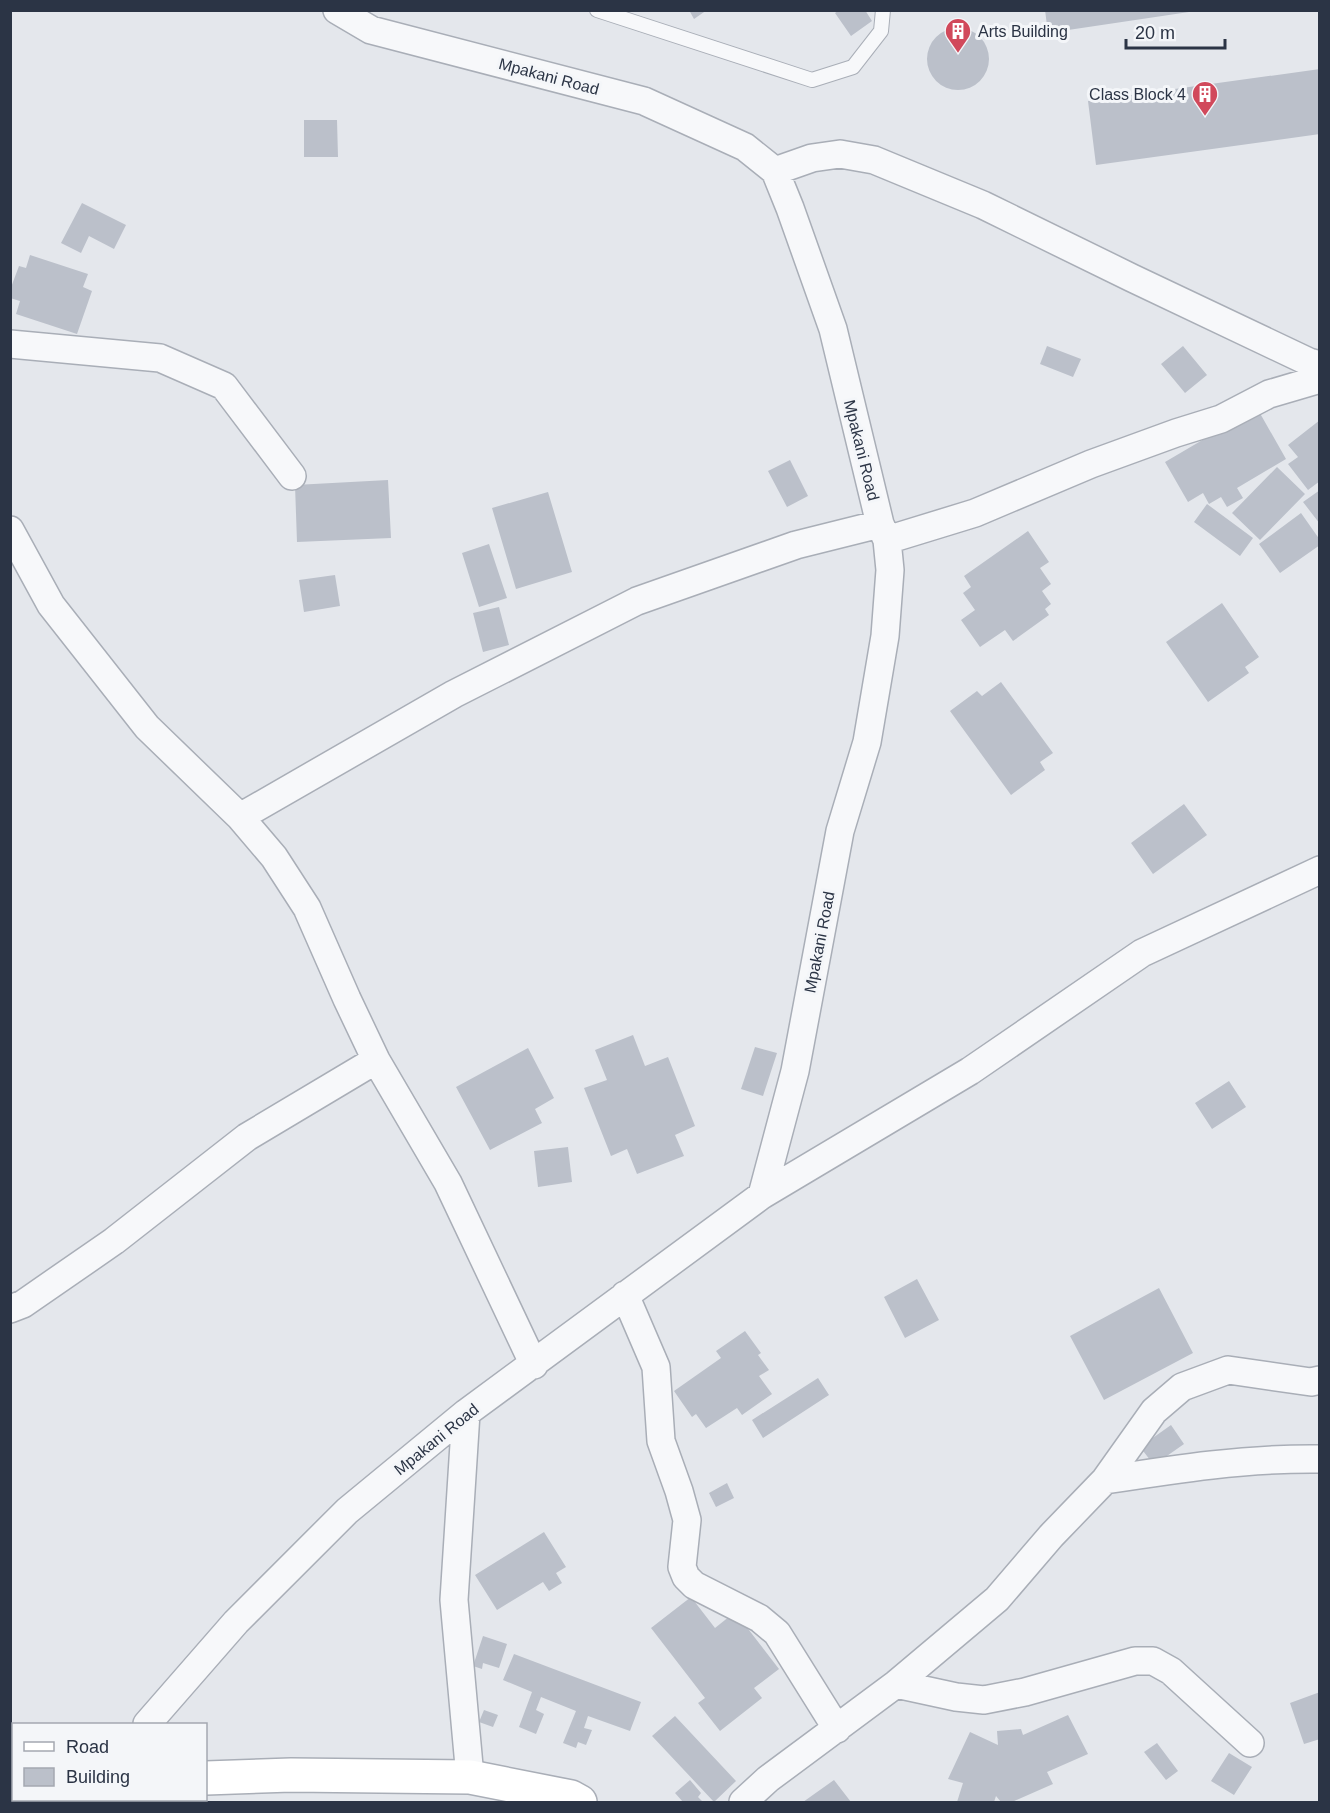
<svg xmlns="http://www.w3.org/2000/svg" width="1330" height="1813" viewBox="0 0 1330 1813" font-family="Arial,sans-serif">
	<style>
		.building { fill: #bbc0ca }
		.lines { fill: none; stroke-linecap: round; stroke-linejoin: round }
		.lane-casing { stroke: #a9aeb7; stroke-width: 16 }
		.street-casing { stroke: #a9aeb7; stroke-width: 30 }
		.secondary-casing { stroke: #a9aeb7; stroke-width: 36 }
		.lane { stroke: #f7f8fa; stroke-width: 14 }
		.street { stroke: #f7f8fa; stroke-width: 27 }
		.secondary { stroke: #fff; stroke-width: 33 }
		.labels { text-anchor: middle; stroke-width: 6; stroke-linejoin: round; paint-order: stroke }
		.poi-label { font-size: 16px; fill: #2b3445; stroke: #f4f6f9; text-anchor: start }
		.street-label { font-size: 16px; fill: #2b3445; stroke: #f4f6f9 }
	</style>
	<rect width="100%" height="100%" fill="#e4e7ec"/>
	<path class="building" d="M689,10H707L694,19Z
		M839,10H865L872,21L851,36L835,13Z
		M1045,10H1189V12L1048,33Z
		M927 59a31 31 0 1 1 62 0a31 31 0 1 1-62 0Z
		M1320,69V134L1096,165L1088,101Z
		M304,120H337L338,157H304Z
		M82,203L126,225L114,249L89,236L81,253L61,243Z
		M30,255L88,274L83,287L92,291L77,334L16,314L20,301L10,298V290L19,266L26,268Z
		M1047,346L1081,359L1073,377L1040,364Z
		M1183,346L1207,375L1185,393L1161,364Z
		M1257,408L1286,459L1237,488L1243,498L1227,507L1221,497L1209,504L1203,493L1188,502L1165,462Z
		M1320,420V481L1308,490L1288,464L1298,457L1288,445Z
		M790,460L808,496L787,507L768,471Z
		M1277,467L1305,494L1260,540L1232,513Z
		M388,480L391,538L297,542L295,485Z
		M1320,490V524L1303,502Z
		M548,492L572,572L516,589L492,508Z
		M1207,504L1253,538L1240,556L1194,522Z
		M1301,513L1320,540V545L1280,573L1259,544Z
		M1028,531L1049,562L1040,568L1051,584L1042,591L1051,604L1045,609L1049,615L1013,641L1005,630L980,647L961,620L975,610L963,593L971,587L964,576Z
		M489,544L507,598L479,607L462,553Z
		M335,575L340,606L304,612L299,580Z
		M1222,603L1259,657L1245,667L1249,673L1208,702L1166,642Z
		M499,607L509,645L483,652L473,613Z
		M1001,682L1053,753L1040,762L1045,770L1011,795L950,711L977,691L982,696Z
		M1184,804L1207,835L1153,874L1131,843Z
		M633,1035L645,1066L668,1057L695,1126L675,1135L684,1156L637,1174L627,1149L611,1156L584,1088L607,1080L595,1050Z
		M755,1047L777,1053L763,1096L741,1089Z
		M528,1048L554,1098L535,1109L542,1123L490,1150L456,1087Z
		M1229,1081L1246,1107L1212,1129L1195,1103Z
		M568,1147L572,1182L538,1187L534,1151Z
		M917,1279L939,1320L905,1338L884,1297Z
		M1159,1288L1193,1353L1104,1400L1070,1336Z
		M745,1331L761,1353L758,1355L769,1370L759,1376L772,1394L742,1415L737,1408L706,1428L696,1414L692,1417L674,1391L721,1358L716,1351Z
		M818,1378L829,1395L763,1438L752,1420Z
		M1171,1425L1184,1444L1154,1465L1140,1447Z
		M727,1483L734,1498L716,1507L709,1493Z
		M544,1532L566,1567L556,1573L562,1583L549,1591L543,1582L497,1610L475,1575Z
		M691,1597L715,1628L735,1612L779,1669L754,1688L762,1698L720,1731L698,1703L705,1698L651,1628Z
		M483,1636L507,1644L499,1668L483,1663L482,1669L473,1666Z
		M514,1654L641,1702L630,1731L588,1716L584,1728L592,1730L586,1745L578,1742L576,1748L563,1743L576,1711L541,1697L536,1710L544,1714L536,1734L519,1727L532,1692L503,1680Z
		M1320,1692V1739L1304,1744L1290,1703Z
		M484,1710L498,1715L493,1727L479,1722Z
		M1068,1715L1088,1754L1047,1772L1053,1784L1012,1802H1001L996,1796L994,1802H957L963,1783L948,1779L970,1732L998,1745L997,1731L1021,1729L1023,1735Z
		M675,1716L736,1781L714,1802L652,1736Z
		M1157,1743L1178,1771L1166,1780L1144,1752Z
		M1229,1753L1252,1767L1234,1795L1211,1781Z
		M690,1780L701,1793L698,1797L703,1802H683L675,1793Z
		M834,1780L851,1802H803Z"/>
	<g class="lines">
		<g class="lane-casing">
			<path id="lane" d="M597,10L812,80L853,67L881,31L883,10"/>
		</g>
		<g class="street-casing">
			<path id="street" d="M337,10L371,30L644,101L745,147L775,171L790,208L833,329L880,524L887,540L890,570L885,636L867,742L840,831L795,1071L762,1195
				M775,171L812,158L840,154L874,160L983,205L1132,278L1309,362L1320,365
				M10,344L160,358L224,386L292,476
				M10,530L51,605L147,727L240,817L274,857L307,908L347,999L376,1060L448,1183L534,1365
				M887,540L975,513L1091,464L1176,433L1221,419L1269,394L1320,379
				M240,817L454,694L637,601L796,545L880,524
				M625,1295L656,1367L661,1441L679,1491L687,1520L682,1567L686,1577L694,1585L759,1618L777,1633L837,1729
				M10,1309L23,1304L114,1241L247,1137L376,1060
				M466,1413L454,1600L470,1777
				M1105,1480C1176,1469 1247,1458 1320,1459
				M896,1684L956,1697L984,1700L1025,1692L1135,1661H1153L1171,1671L1250,1743
				M147,1724L236,1622L347,1511L466,1413L762,1195L970,1071L1142,953L1320,870
				M743,1802L768,1779L896,1684L997,1599L1051,1536L1105,1480L1154,1411L1182,1387L1228,1370L1311,1382L1320,1380"/>
		</g>
		<g class="secondary-casing">
			<path id="secondary" d="M206,1778L291,1775L470,1777L571,1797L580,1802
				M10,1789H14"/>
		</g>
		<use href="#lane" class="lane"/>
		<use href="#street" class="street"/>
		<use href="#secondary" class="secondary"/>
	</g>
	<defs>
		<g id="building-pin" transform="scale(1.35)"><path d="M0 17L-7.5 6A9.5 9.5 0 1 1 7.5 6Z" fill="#d1495b" stroke="#f4f6f9"/><path d="M-4-6H4V6H1V3H-1V6H-4ZM-2.5-4.3h1.7v1.8h-1.7ZM.8-4.3h1.7v1.8H.8ZM-2.5-1h1.7V.8h-1.7ZM.8-1h1.7V.8H.8Z" fill="#fff"/></g>
	</defs>
	<g fill-rule="evenodd">
		<use href="#building-pin" x="958" y="31"/>
		<use href="#building-pin" x="1205" y="94"/>
	</g>
	<g class="labels">
		<g class="poi-label">
			<text x="978" y="37">Arts Building</text>
			<text x="1186" y="100" text-anchor="end">Class Block 4</text>
		</g>
		<g class="street-label">
			<text transform="translate(549 76) rotate(15)" y="6">Mpakani Road</text>
			<text transform="translate(862 450) rotate(76)" y="6">Mpakani Road</text>
			<text transform="translate(819 942) rotate(-79)" y="6">Mpakani Road</text>
			<text transform="translate(436 1439) rotate(-39)" y="6">Mpakani Road</text>
		</g>
	</g>
	<rect width="1330" height="1813" fill="none" stroke="#2b3445" stroke-width="24"/>
	<rect x="12" y="1723" width="195" height="78" fill="#f4f6f9" stroke="#a4a8b1" stroke-width="1.5"/>
	<rect x="24" y="1742" width="30" height="9" fill="#ffffff" stroke="#a4a8b1" stroke-width="1.5"/>
	<text x="66" y="1753" font-size="18" fill="#2b3445">Road</text>
	<rect x="24" y="1768" width="30" height="18" fill="#bbc0ca" stroke="#a4a8b1" stroke-width="1.5"/>
	<text x="66" y="1783" font-size="18" fill="#2b3445">Building</text>
	<path d="M1126 39v9h99v-9" fill="none" stroke="#2b3445" stroke-width="3"/>
	<text x="1135" y="39" font-size="18" fill="#2b3445" stroke="#f4f6f9" stroke-width="4.5" paint-order="stroke">20 m</text>
</svg>
